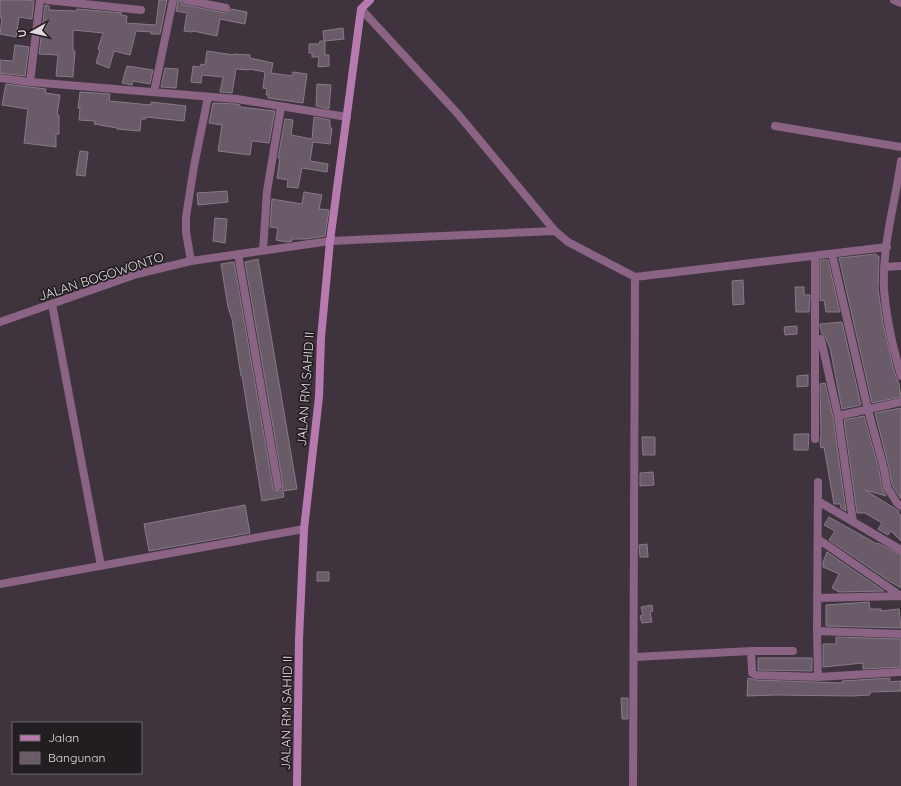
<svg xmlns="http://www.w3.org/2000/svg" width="901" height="786" viewBox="0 0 901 786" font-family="Quicksand,sans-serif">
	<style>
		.building { fill: #695b67; stroke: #887a86 }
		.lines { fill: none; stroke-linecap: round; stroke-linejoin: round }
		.street { stroke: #8a6385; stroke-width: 8 }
		.secondary { stroke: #b77ab0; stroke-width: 8 }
		.labels { text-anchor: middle; stroke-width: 3.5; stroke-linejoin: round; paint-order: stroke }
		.street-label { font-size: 13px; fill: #e1d9df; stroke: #221d21 }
	</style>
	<rect width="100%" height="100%" fill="#3f333d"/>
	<path class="building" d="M0,0H26L34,1L32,19L19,17L16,37L0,34L2,18H0Z
		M159,0H167L160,34H151V32L136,31L130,55L114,51L109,68L96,63L100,50L98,49L103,33L73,30V51H75L73,77L56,76L58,55L39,54L45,5L49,6V10L76,11L77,9L122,13L121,15L127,16L126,23L156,25Z
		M178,0H181L182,4L185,5L225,13H228L231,9L247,12L245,24L220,19L217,36L193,31L192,32L184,31L187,13L176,11Z
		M343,28L344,39L325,41V55H329V66L318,67L319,57H312V53H309V44H319L320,41H324L323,31Z
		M15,45L29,47L25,76L0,73V60L13,61Z
		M207,51L234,55V54L250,55V58L273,63L271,73L292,76L293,72L307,74L303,103L268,98V95H266L267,89L263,88L265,72L249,69V70L236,69L232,93L220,92L223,77L202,75L201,83L191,82L193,66L200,67L201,64L205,65Z
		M127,66L153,70L150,84L133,81L132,85L122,83Z
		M165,68L178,69L176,88L161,87Z
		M6,84L46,89L45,93L60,95L57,115H59V134H56V147L24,143L28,109L2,105Z
		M317,84L331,85L329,109L316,106Z
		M80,92L110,94L109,101L151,105V102L186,106L184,121L146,117V119H141L140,131L117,129V128L94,124L95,121L79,120L80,108H78Z
		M213,103L236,104L240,105V107L275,111L269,143L252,141L250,155L218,151L222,125L209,123Z
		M314,117L330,120V128H332L330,144L313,142L310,161L328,164L327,172L302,168L298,188L287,187L288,180L277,178L280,158H278L285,119L293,120L291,135L312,139Z
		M80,151L88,152L85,176L76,175Z
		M227,191L228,202L198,205L197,193Z
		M304,192L322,195L319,209L329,210L325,236L306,239H292V241L287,242L276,240L278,228L270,227L272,199L302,204Z
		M215,218L227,219L225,243L213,241Z
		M876,254V256H879V257L878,289L883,323L893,367L896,377L899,384L901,397L872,403L839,258Z
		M258,259L297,489L283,491L284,497L262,501L244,388L242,376H241L232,319L228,307L221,264L234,262L273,487L274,490L279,491L282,490L283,485L245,262Z
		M820,260H828L840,312H826L824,300L820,301Z
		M743,280L744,304L733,305L732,281Z
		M795,287H804V295H810L809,312H796Z
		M842,322L861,405L842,409L830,348L825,336L822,334L820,326V324Z
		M797,326V334L785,335L784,327Z
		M808,375V386L797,387V376Z
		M825,383L833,417L846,511L841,508L840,504H834L824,447L821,448L820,442L821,435L820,384Z
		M901,408V499L892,485L889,468L875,413Z
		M864,416L879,470L882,488L886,496L865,490L899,511L898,513L901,515V541L891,531L888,535L878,529L882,523L865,513H857L844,420Z
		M794,434H809L808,450H794Z
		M642,437H655V455H643Z
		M653,472L654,485L640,486V473Z
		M245,505L250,533L149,551L144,524Z
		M829,517L877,544L878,543L901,555V588L889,581L829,540L835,531L824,525Z
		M647,544L648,557H640L639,545Z
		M827,552L884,591L839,592L832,588L839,574L823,567V562Z
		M317,572H329V581H317Z
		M869,602L870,609H881V611L899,609L901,628L826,626V605Z
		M652,605L653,611L650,612L652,622L642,623L640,616L643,615L641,607Z
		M836,637L901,639V667L863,669V663L823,667V644H836Z
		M758,658H812V671L758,670Z
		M748,678L756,680L842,683V681L890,678V682L901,681V691L870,692V695L852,696L775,695L747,696Z
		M621,698H628V719H622Z"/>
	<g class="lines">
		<path class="street" d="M47,0L141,10
			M186,0L226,8
			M894,0L901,3
			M361,9L457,113L555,231L568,242L635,277L887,247
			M0,78L30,82L237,99L347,117
			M30,82L40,0
			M154,92L173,0
			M775,126L901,147
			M901,161C895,203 882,246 884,289C886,318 893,348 901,376
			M263,250L267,191L281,107
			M238,254L278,486
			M832,254L868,410L884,469L887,487L897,503L901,506
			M815,256V439
			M191,261L186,232V217L194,166L208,97
			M884,267L901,266
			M52,304L101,566
			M0,322L137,274L191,261L330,241L555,231
			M821,339L838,416L853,522
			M838,416L901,402
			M818,501L901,550
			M818,539L901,596
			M0,584L304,529
			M817,598L901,596
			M817,631L901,634
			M751,651L752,670V673L756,675L818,677L901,672
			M635,657L751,651H793
			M818,677L817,631L818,482
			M633,786L635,277"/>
		<path class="secondary" d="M297,786L299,639L304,529L319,397L321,338L330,241L361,9L370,0"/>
	</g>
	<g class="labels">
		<g class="street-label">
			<text transform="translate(101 276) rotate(-18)" y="5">JALAN BOGOWONTO</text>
			<text transform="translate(305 389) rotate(-86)" y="5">JALAN RM SAHID II</text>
			<text transform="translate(286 713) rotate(-89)" y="5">JALAN RM SAHID II</text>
		</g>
	</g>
	<rect x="12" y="722" width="130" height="52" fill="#221d21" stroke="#6e686d"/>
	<rect x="20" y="735" width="20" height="6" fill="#b77ab0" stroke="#6e686d"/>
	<text x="48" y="742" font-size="12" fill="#e1d9df">Jalan</text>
	<rect x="20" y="752" width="20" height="12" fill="#695b67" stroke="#6e686d"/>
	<text x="48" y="762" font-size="12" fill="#e1d9df">Bangunan</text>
	<g transform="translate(32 32) rotate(262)" stroke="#221d21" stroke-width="3" paint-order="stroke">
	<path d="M0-3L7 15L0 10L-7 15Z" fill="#e1d9df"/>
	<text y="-6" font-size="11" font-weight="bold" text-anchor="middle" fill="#e1d9df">U</text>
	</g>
</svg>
